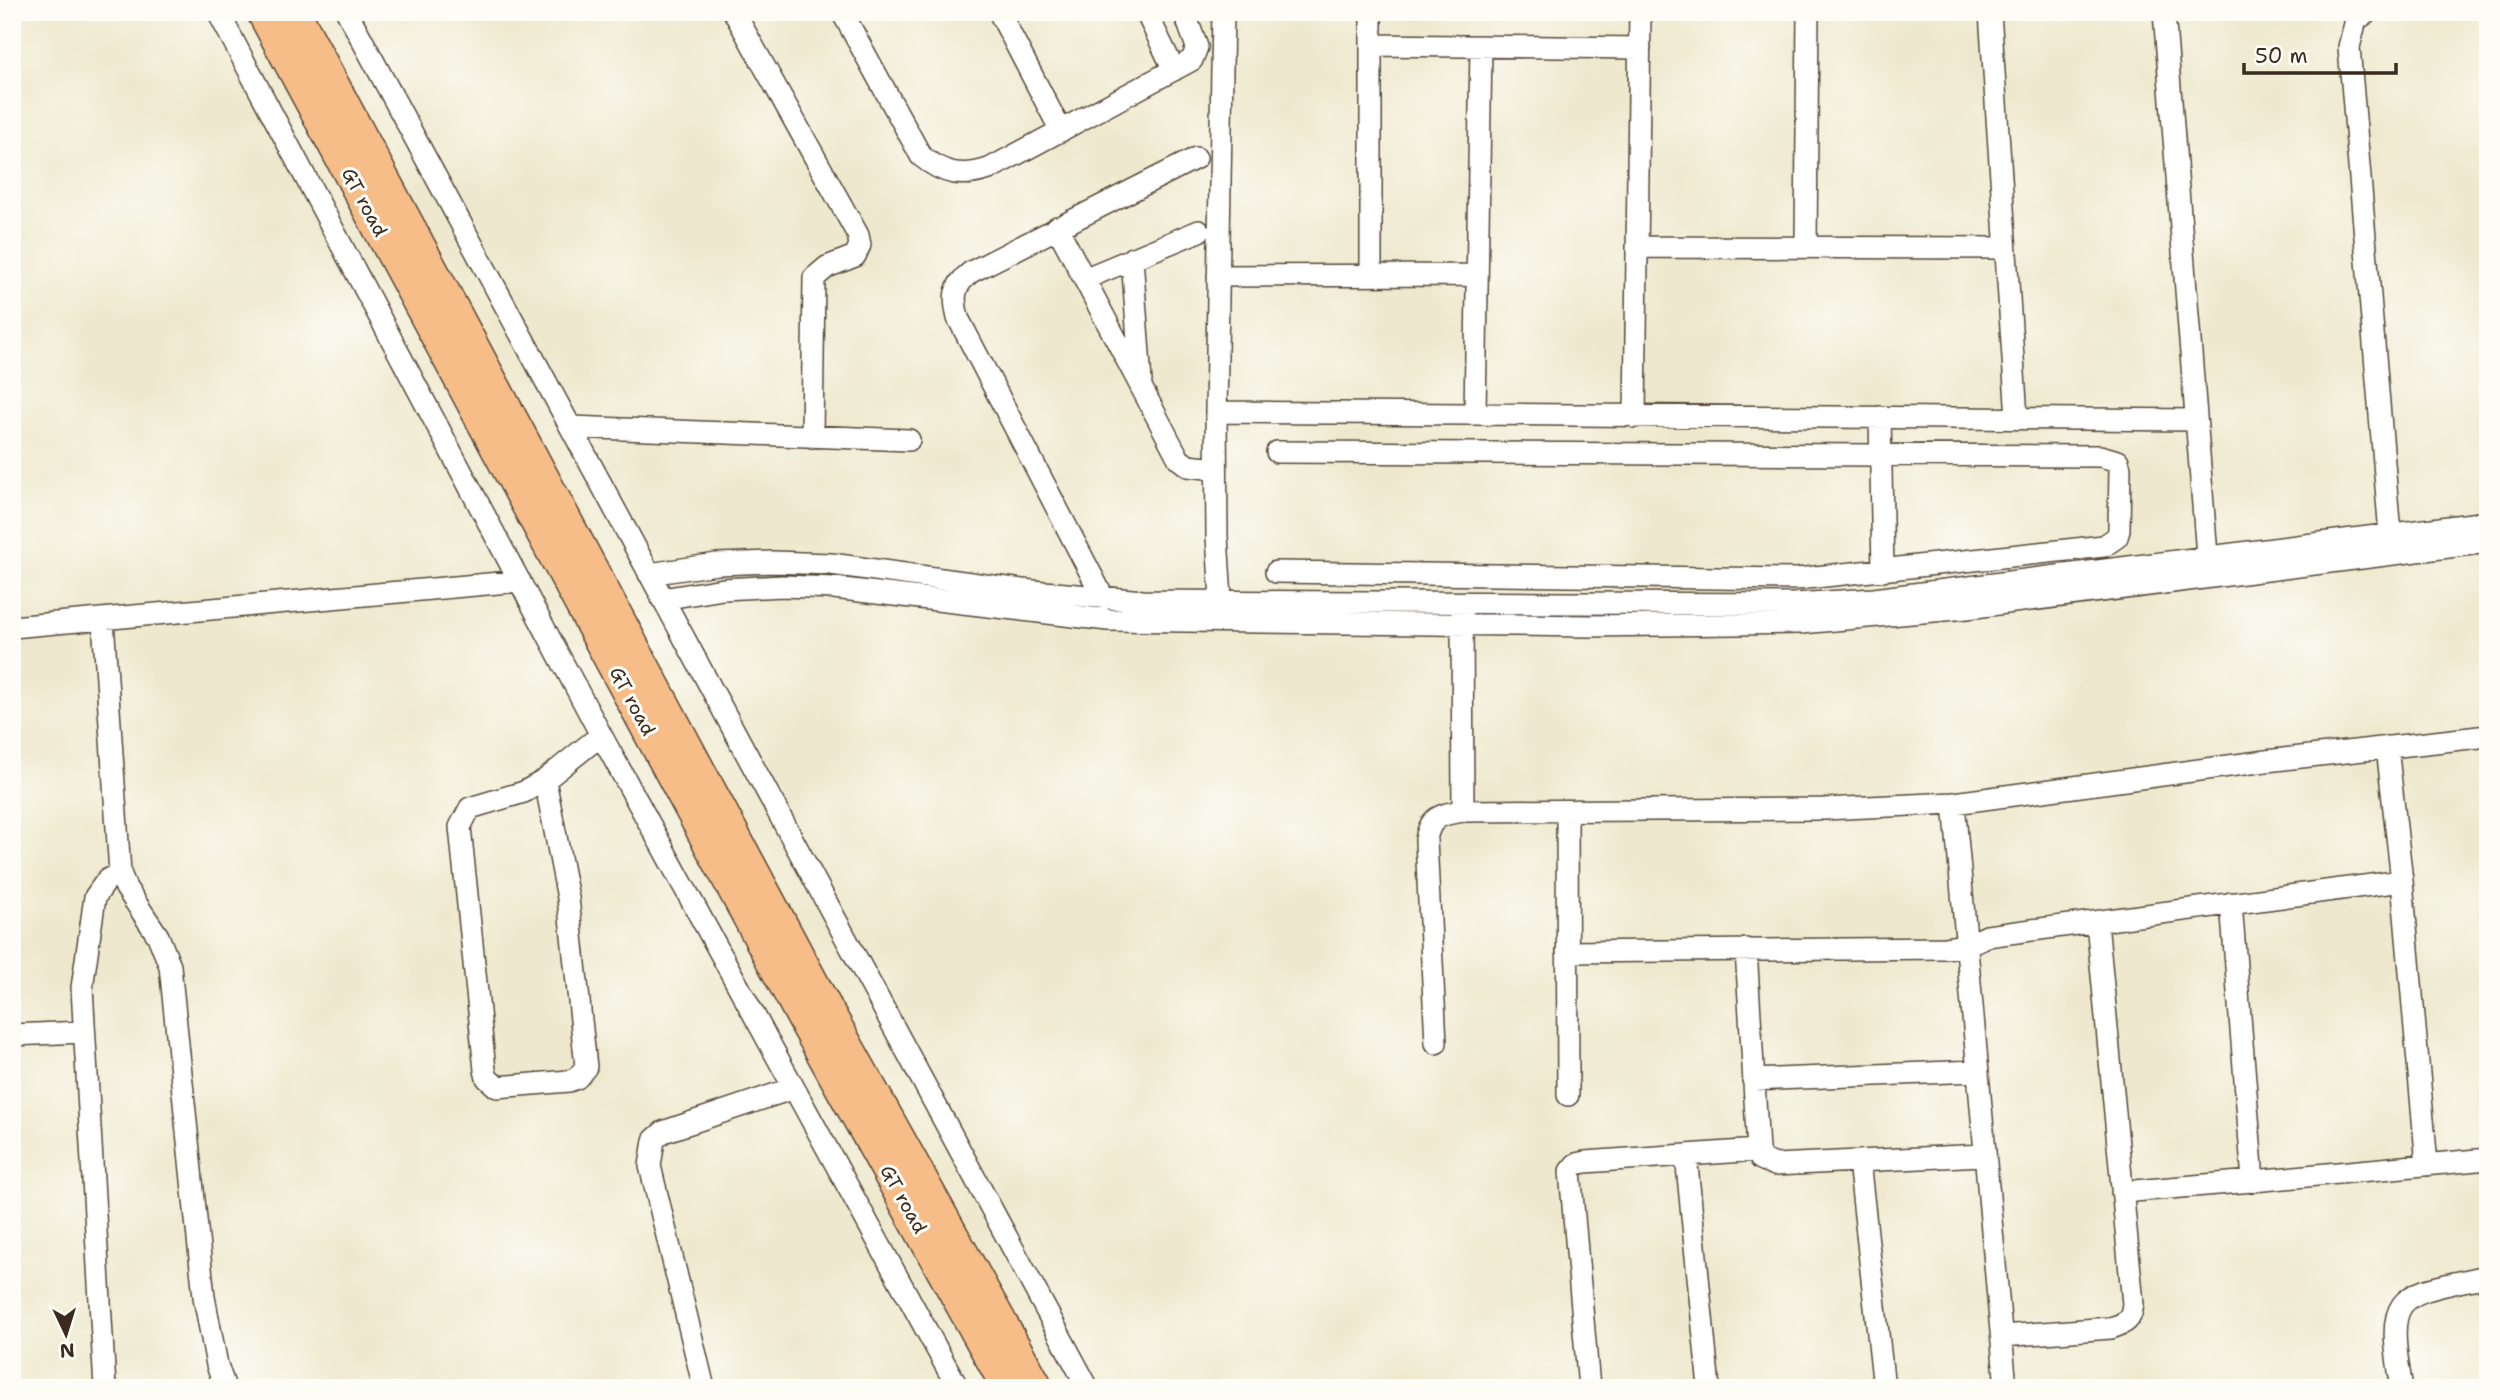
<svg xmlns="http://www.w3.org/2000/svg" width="2500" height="1400" viewBox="0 0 2500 1400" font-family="'Shantell Sans',sans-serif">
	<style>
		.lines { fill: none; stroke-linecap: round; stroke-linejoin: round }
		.minor-casing { stroke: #564738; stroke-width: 24 }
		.highway-casing { stroke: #564738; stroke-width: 35 }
		.minor { stroke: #fff; stroke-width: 21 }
		.highway { stroke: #f7bd88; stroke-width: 32 }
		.labels { text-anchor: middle; stroke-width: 6; stroke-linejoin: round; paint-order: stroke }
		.street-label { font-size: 19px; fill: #3b2a1e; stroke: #fdfcf7 }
	</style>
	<rect width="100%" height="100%" fill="#fdfcf7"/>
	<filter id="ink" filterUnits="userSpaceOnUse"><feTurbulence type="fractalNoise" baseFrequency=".0143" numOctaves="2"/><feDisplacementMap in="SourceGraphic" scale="14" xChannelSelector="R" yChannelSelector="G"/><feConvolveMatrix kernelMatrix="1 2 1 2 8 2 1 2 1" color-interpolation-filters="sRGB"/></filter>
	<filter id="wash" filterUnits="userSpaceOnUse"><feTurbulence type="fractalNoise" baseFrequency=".00686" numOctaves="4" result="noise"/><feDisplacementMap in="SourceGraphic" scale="28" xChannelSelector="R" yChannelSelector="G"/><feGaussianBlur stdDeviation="1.57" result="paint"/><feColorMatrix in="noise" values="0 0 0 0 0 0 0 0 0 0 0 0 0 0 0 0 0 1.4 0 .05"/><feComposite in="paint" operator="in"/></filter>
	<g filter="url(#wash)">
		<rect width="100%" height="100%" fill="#eee9ce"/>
	</g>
	<g filter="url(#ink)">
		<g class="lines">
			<g class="minor-casing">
				<path id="minor" d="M218,12L601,735L958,1388
					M347,12L1088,1388
					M734,12L858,235L860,245L855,256L827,267L814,278L812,437
					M842,12L921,156C943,174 962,178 989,169L1192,60L1197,47L1184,12
					M999,12L1061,131
					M1146,12L1174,70
					M1371,12V275
					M1990,12L2017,418
					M2164,12L2208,568
					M2368,12L2356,20L2349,47L2390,534
					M1371,45L1640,48
					M1057,227L1179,459L1188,466L1216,469
					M1637,247L2005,248
					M1806,247L1808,12
					M1132,258L1141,382
					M1218,276L1477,275
					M1084,279L1199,231
					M1216,412L2196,420
					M1475,414L1481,46
					M1635,417L1640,12
					M1880,417L1883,571
					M571,427L909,440
					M1276,572L1797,579L2104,546L2117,537L2119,530L2120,468L2118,461L2100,456L1277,452
					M649,574L717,564L773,562L831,564L1022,590L1143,601L1794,604L1874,599L2488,522
					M662,599L723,589L783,586L834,588L1108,620L1589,626L1801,623L1967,608L2488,542
					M1104,599L958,318C953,297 953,286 971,272L1196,158
					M1462,611L1463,811
					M1222,614L1217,537L1216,412L1223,12
					M103,620L120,873L126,888L158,936L170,966L204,1297L217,1365L225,1388
					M12,627L520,581
					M2387,747L2402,881L2427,1165
					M545,780L568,898L586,1067L577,1078L569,1081L497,1087L487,1078L485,1070L460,827L470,808L524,792L545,780L601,735
					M1954,803L2006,1388
					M1567,813L1568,1095
					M2231,903L2253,1181L2488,1159
					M1746,949L1758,1150L1761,1159L1775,1165L1983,1155
					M1567,952L1945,948L1967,945L1987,936L2402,881
					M12,1035L83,1032
					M1436,1043L1426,840C1430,817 1440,814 1463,811L1824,809L1954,803L2266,761L2488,736
					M1753,1080L1976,1071
					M1686,1155L1709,1388
					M1859,1161L1884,1388
					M2122,1192L2253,1181
					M2002,1336L2111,1328C2126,1323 2131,1321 2133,1304L2097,922
					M105,1388L82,988L95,897L107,880L120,873
					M704,1388L650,1166L654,1140L663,1132L794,1088
					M1589,1388L1570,1171L1576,1164L1585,1162L1758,1150
					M2402,1388C2384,1290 2398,1295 2488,1276"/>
			</g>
			<g class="highway-casing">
				<path id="highway" d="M263,12L802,1016L1008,1388
					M294,12L823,1003L1037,1388"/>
			</g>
			<use href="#minor" class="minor"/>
			<use href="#highway" class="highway"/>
		</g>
	</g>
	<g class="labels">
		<g class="street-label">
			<text transform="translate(365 202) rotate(62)" y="7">GT road</text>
			<text transform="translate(633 701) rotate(62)" y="7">GT road</text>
			<text transform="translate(904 1199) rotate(61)" y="7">GT road</text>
		</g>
	</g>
	<rect width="2500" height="1400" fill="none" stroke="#fdfcf7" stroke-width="42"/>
	<g transform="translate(66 1334) rotate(176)" stroke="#fdfcf7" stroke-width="5" paint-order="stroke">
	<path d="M0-5L12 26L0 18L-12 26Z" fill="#3b2a1e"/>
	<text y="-10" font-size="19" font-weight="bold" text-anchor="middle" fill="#3b2a1e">N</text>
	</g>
	<path d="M2244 63v10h152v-10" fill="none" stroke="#3b2a1e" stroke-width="3.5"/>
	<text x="2255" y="63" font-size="21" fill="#3b2a1e" stroke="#fdfcf7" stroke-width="5" paint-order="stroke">50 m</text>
</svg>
